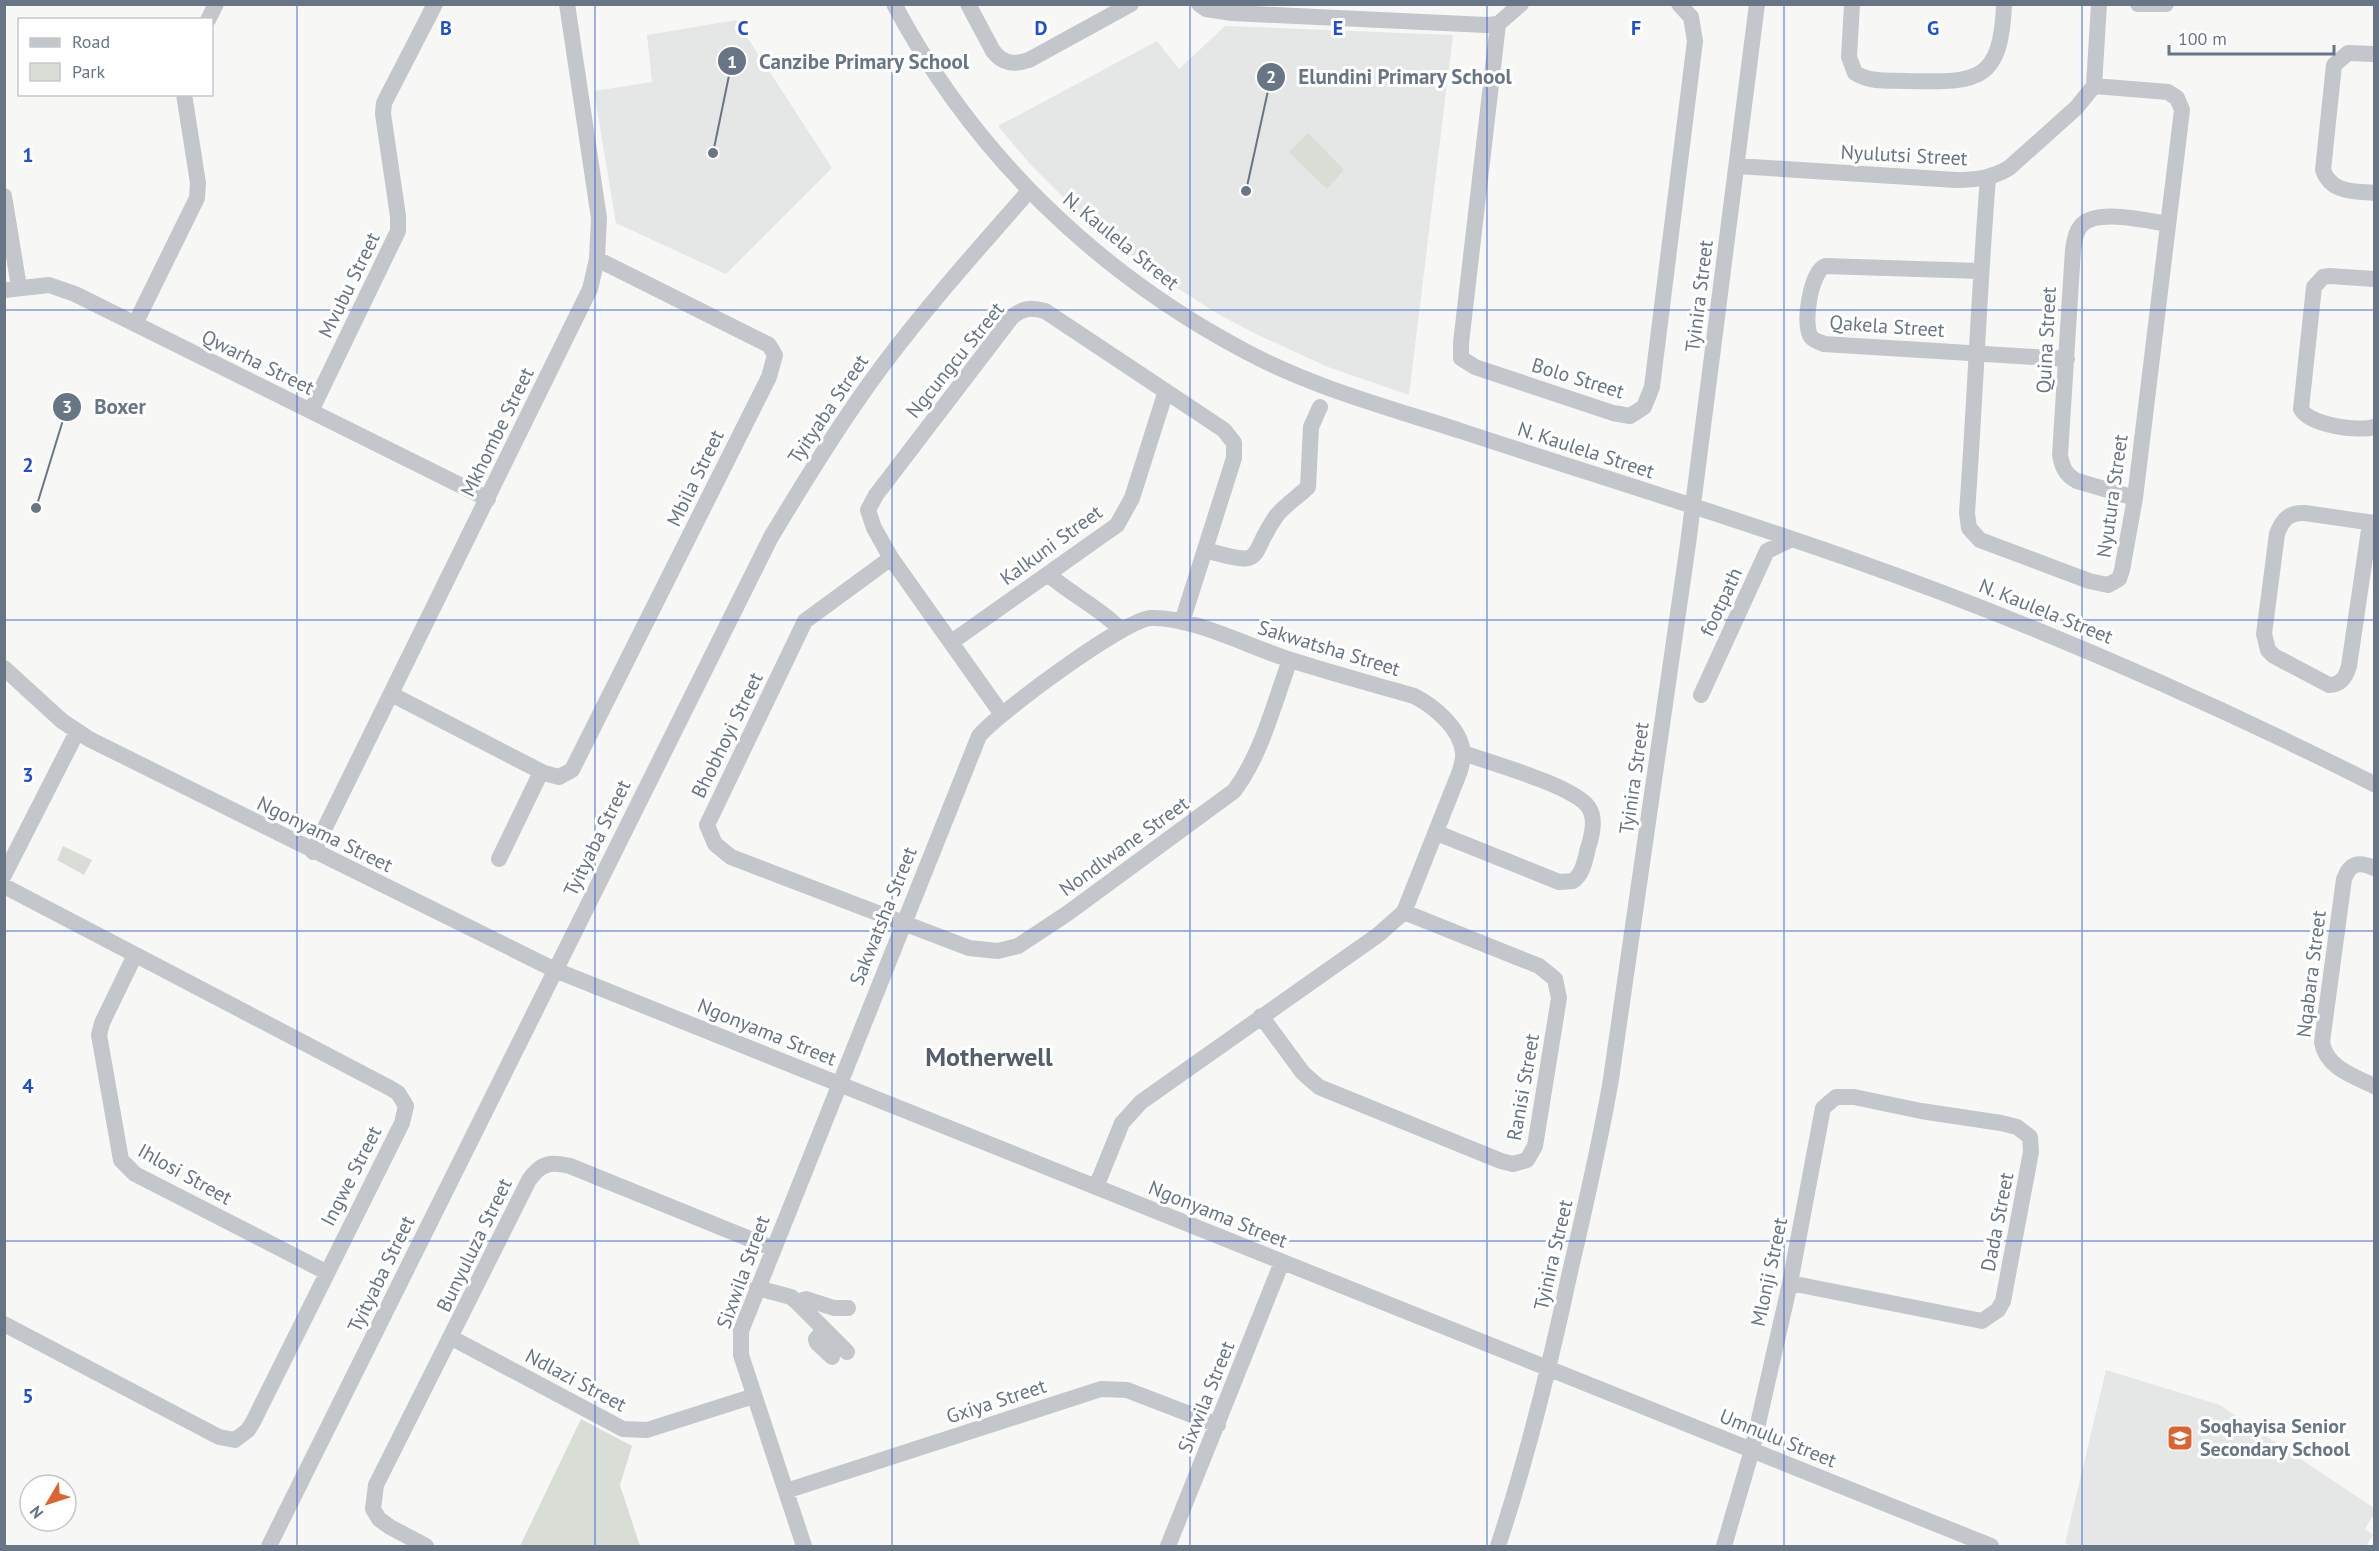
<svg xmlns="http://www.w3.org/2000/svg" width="2379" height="1551" viewBox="0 0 2379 1551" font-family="'PT Sans',sans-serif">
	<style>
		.built { fill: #e5e6e6 }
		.green { fill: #d8ded6 }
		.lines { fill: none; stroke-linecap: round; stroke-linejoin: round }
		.minor { stroke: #c3c6ca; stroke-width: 16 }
		.grid { fill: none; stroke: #1d4ed8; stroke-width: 1.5; stroke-opacity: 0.55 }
		.labels { text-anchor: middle; stroke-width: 6; stroke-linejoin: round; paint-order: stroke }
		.street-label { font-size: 20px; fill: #687584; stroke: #fff }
		.poi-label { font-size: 20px; font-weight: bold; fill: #687584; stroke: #fff; text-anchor: start }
		.district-label { font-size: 26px; font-weight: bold; fill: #555f69; stroke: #fff }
		.grid-label { font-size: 20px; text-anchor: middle; font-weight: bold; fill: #1d4ed8; stroke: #fff; stroke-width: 6; stroke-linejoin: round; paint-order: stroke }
		.leader { fill: none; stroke: #687584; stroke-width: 2 }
		.callout-dot { fill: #687584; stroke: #fff; stroke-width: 2 }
		.mark-label { font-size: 18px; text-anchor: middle; font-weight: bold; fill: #fff }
		.callout-label { font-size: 21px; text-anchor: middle; font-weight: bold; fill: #687584; stroke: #fff; stroke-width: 6; stroke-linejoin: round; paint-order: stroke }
	</style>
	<rect width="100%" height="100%" fill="#f7f7f5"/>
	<path class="built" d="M736,20L832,168L726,274L616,223L594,91L652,82L647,35Z
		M1225,26L1453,35L1409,395L1328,367L1258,335L1218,314L1146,268L1084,218L1031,165L998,126L1157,41L1179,69Z
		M2106,1370L2220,1405L2374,1508V1519L2372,1517L2365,1529L2373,1535L2366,1546H2073L2065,1543Z"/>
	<path class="green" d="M1308,133L1344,170L1327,189L1289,152Z
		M63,846L92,860L84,875L57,860Z
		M581,1419L632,1446L620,1485L640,1546H520Z"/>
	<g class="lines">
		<path class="minor" d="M894,4C973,153 1095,271 1243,350C1311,387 1387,407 1461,431C1591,474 1723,514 1853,560C2032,623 2205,699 2374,784
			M968,4L993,51C1003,64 1014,65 1029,60L1131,4
			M1199,4L1206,9L1232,13L1486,25L1498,24L1521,4
			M1852,4L1849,57L1855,73C1871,83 1891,80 1909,81C1979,83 2001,81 2004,4
			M2138,4H2166
			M208,20L216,4
			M1498,24L1461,343V358L1475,367L1613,413L1630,416L1644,407L1652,387L1695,41L1691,17L1679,4
			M2374,54L2348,53L2334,65L2323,170C2331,193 2353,191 2374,193
			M1737,166L1956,180C1976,180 1992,178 2009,168L2076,108L2094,86L2099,4
			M1988,178C1979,290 1975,401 1967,513L1969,528L1980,540L2089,581L2108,585L2119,579L2122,570L2135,498L2182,110L2177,98L2168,92L2094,86
			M4,196L19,287
			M1980,271L1825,266C1811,272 1802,324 1811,337C1814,341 1820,342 1824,344L2067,359
			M2374,279L2330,276L2323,277L2314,287L2301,409C2309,425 2358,432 2374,427
			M4,290L49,285L75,294L488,499
			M135,324L197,198L198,183L184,94
			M311,411L398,231V216L383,114L384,103L435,4
			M2135,498L2077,481C2065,475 2062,466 2060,455L2073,250C2074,243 2075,233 2080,227C2094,207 2147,221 2168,224
			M2370,523L2349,666C2346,677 2341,685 2329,685L2274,656L2268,650L2264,634L2277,534C2282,520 2289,512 2305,513L2374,523
			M1205,550C1269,568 1246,558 1277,515C1285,505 1299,496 1308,487L1311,427L1320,407
			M891,558L805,621L707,825L715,844L731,857L969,948L998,951L1018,946L1068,913L1234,791C1262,754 1274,703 1290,660
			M1048,574C1070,594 1102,609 1121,630
			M953,641L1117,525L1132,498L1166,391
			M4,668L62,721L89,739L555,970L1991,1546
			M391,694L544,773L559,777L572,770L769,377L775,355L769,345L597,259
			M1701,695L1767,551L1792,539
			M1001,713L891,558L874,528L868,510L876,495L1012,317C1023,308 1031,307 1045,311L1224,430L1234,443V458L1182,622
			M1437,833L1559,882L1573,881C1583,874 1585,860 1588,848C1592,836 1596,819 1589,808C1577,787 1489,762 1463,753
			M313,852L590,289L597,259L599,218L567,4
			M499,859L541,772
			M2374,868C2359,861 2350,863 2344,879L2322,1042C2326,1068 2354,1076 2374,1086
			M4,875L77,732
			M4,886L390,1088L398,1093L406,1106L402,1123L253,1422L248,1430L235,1440L219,1437L4,1324
			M135,955L102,1023L99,1035L121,1160L135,1174L326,1272
			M1261,1016L1303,1073L1319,1087L1501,1161L1513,1164L1527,1160L1535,1146L1559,998L1555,979L1539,966L1404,912
			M757,1288L791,1297L797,1302L806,1299L834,1308H848
			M797,1302L847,1352
			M823,1331L816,1339L817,1343L832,1357
			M452,1338L623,1429L647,1430L754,1396
			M786,1491L1101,1389L1127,1390L1218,1425
			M269,1546L771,537C806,479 842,420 883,365C928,305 979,248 1029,191
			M426,1546L390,1527L379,1519L373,1509L376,1485L529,1180C541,1163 551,1161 570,1166L772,1248
			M804,1546L741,1355V1331L979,736C998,713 1125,619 1151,618C1190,616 1252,648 1291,660C1331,673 1373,684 1414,696C1434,706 1460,728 1463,752C1464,758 1461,766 1460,771L1404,912L1378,935L1141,1102L1122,1123L1096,1187
			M1168,1546L1282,1262
			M1498,1546C1528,1456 1550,1365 1570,1272C1585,1208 1600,1144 1611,1079L1688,544L1757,4
			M1724,1546L1752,1450L1790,1283L1823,1108L1836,1097H1854L1921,1111L2001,1123L2017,1127L2030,1137L2031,1152L2003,1301L1998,1310L1982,1321L1790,1283"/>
	</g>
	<path class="grid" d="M297,4V1546M595,4V1546M892,4V1546M1190,4V1546M1487,4V1546M1784,4V1546M2082,4V1546M4,310H2374M4,620H2374M4,931H2374M4,1241H2374"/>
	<defs>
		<g id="school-square" transform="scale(1.35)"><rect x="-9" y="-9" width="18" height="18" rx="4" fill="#da6532" stroke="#fff"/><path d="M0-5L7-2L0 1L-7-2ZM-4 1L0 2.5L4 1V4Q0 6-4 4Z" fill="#fff"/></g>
	</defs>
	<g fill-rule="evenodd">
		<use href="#school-square" x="2180" y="1438"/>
	</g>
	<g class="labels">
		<g class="street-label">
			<text transform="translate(1904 155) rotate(3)" y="7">Nyulutsi Street</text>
			<text transform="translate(1121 241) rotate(39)" y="7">N. Kaulela Street</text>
			<text transform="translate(349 285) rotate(-64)" y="7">Mvubu Street</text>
			<text transform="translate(1699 296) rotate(-83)" y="7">Tyinira Street</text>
			<text transform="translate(1887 326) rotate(4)" y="7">Qakela Street</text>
			<text transform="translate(2046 340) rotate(-87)" y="7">Quina Street</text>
			<text transform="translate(955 360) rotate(-51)" y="7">Ngcungcu Street</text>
			<text transform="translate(258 362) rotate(26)" y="7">Qwarha Street</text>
			<text transform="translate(1578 378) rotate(17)" y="7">Bolo Street</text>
			<text transform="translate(828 409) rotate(-56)" y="7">Tyityaba Street</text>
			<text transform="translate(497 432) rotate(-64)" y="7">Mkhombe Street</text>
			<text transform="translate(1586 450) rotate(18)" y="7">N. Kaulela Street</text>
			<text transform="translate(695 478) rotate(-64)" y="7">Mbila Street</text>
			<text transform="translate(2112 496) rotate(-82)" y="7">Nyutura Street</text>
			<text transform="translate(1051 545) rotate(-36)" y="7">Kalkuni Street</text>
			<text transform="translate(1721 602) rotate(-65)" y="7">footpath</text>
			<text transform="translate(2046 611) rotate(22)" y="7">N. Kaulela Street</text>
			<text transform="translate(1329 648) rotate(17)" y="7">Sakwatsha Street</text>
			<text transform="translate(727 735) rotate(-64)" y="7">Bhobhoyi Street</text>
			<text transform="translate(1634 778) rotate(-82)" y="7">Tyinira Street</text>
			<text transform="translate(325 834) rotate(26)" y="7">Ngonyama Street</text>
			<text transform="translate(597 838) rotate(-64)" y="7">Tyityaba Street</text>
			<text transform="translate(1124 846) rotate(-36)" y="7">Nondlwane Street</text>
			<text transform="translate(883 916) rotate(-68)" y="7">Sakwatsha Street</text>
			<text transform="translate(2311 974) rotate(-83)" y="7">Nqabara Street</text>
			<text transform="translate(767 1032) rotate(22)" y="7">Ngonyama Street</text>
			<text transform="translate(1523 1087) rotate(-80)" y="7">Ranisi Street</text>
			<text transform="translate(185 1174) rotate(29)" y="7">Ihlosi Street</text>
			<text transform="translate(351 1176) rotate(-63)" y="7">Ingwe Street</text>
			<text transform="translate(1218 1214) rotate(22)" y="7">Ngonyama Street</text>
			<text transform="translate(1997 1222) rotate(-79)" y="7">Dada Street</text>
			<text transform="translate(474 1245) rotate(-64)" y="7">Bunyuluza Street</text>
			<text transform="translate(1553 1255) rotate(-77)" y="7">Tyinira Street</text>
			<text transform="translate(743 1272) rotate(-70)" y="7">Sixwila Street</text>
			<text transform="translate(1769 1272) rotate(-78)" y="7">Mlonji Street</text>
			<text transform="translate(381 1274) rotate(-64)" y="7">Tyityaba Street</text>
			<text transform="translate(576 1380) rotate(28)" y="7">Ndlazi Street</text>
			<text transform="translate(1206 1397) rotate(-68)" y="7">Sixwila Street</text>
			<text transform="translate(996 1401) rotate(-18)" y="7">Gxiya Street</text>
			<text transform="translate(1778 1438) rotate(22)" y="7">Umnulu Street</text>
		</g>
		<g class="poi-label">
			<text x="2200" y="1433">Soqhayisa Senior<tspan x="2200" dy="23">Secondary School</tspan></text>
		</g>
		<g class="district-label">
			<text x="989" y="1066">Motherwell</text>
		</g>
	</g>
	<g class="grid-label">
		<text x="446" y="35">B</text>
		<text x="743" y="35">C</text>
		<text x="1041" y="35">D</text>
		<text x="1338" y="35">E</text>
		<text x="1636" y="35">F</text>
		<text x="1933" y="35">G</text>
		<text x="28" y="162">1</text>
		<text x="28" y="472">2</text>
		<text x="28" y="782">3</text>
		<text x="28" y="1093">4</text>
		<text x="28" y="1403">5</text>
	</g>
	<path class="leader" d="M713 153L732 61M1246 191L1271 77M36 508L67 407"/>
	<g class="callout-dot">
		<circle cx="713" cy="153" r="6"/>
		<circle cx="1246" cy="191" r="6"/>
		<circle cx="36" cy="508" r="6"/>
		<circle cx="732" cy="61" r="15"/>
		<circle cx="1271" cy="77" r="15"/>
		<circle cx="67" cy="407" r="15"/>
	</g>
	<g class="mark-label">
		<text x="732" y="68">1</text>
		<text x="1271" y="83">2</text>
		<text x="67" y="413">3</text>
	</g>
	<g class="callout-label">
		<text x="864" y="69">Canzibe Primary School</text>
		<text x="1405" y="84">Elundini Primary School</text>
		<text x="120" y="414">Boxer</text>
	</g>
	<rect width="2379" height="1551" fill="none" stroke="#687584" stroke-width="12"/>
	<rect x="18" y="18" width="195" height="78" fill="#ffffff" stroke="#c3c8ce" stroke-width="1.5"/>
	<rect x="30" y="38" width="30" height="9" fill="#c3c6ca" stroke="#c3c8ce" stroke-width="1.5"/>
	<text x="72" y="48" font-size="18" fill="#687584">Road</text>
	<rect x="30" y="63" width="30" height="18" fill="#d8ded6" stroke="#c3c8ce" stroke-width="1.5"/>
	<text x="72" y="78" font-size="18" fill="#687584">Park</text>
	<g transform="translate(48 1503) rotate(231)"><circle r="28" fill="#ffffff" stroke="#c3c8ce" stroke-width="1.5"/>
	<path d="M0-4.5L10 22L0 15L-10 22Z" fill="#da6532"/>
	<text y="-9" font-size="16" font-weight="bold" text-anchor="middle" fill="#687584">N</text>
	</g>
	<path d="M2169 45v9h165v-9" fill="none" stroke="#687584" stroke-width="3"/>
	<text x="2178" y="45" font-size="18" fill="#687584" stroke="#ffffff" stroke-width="4.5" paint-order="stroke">100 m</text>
</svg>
